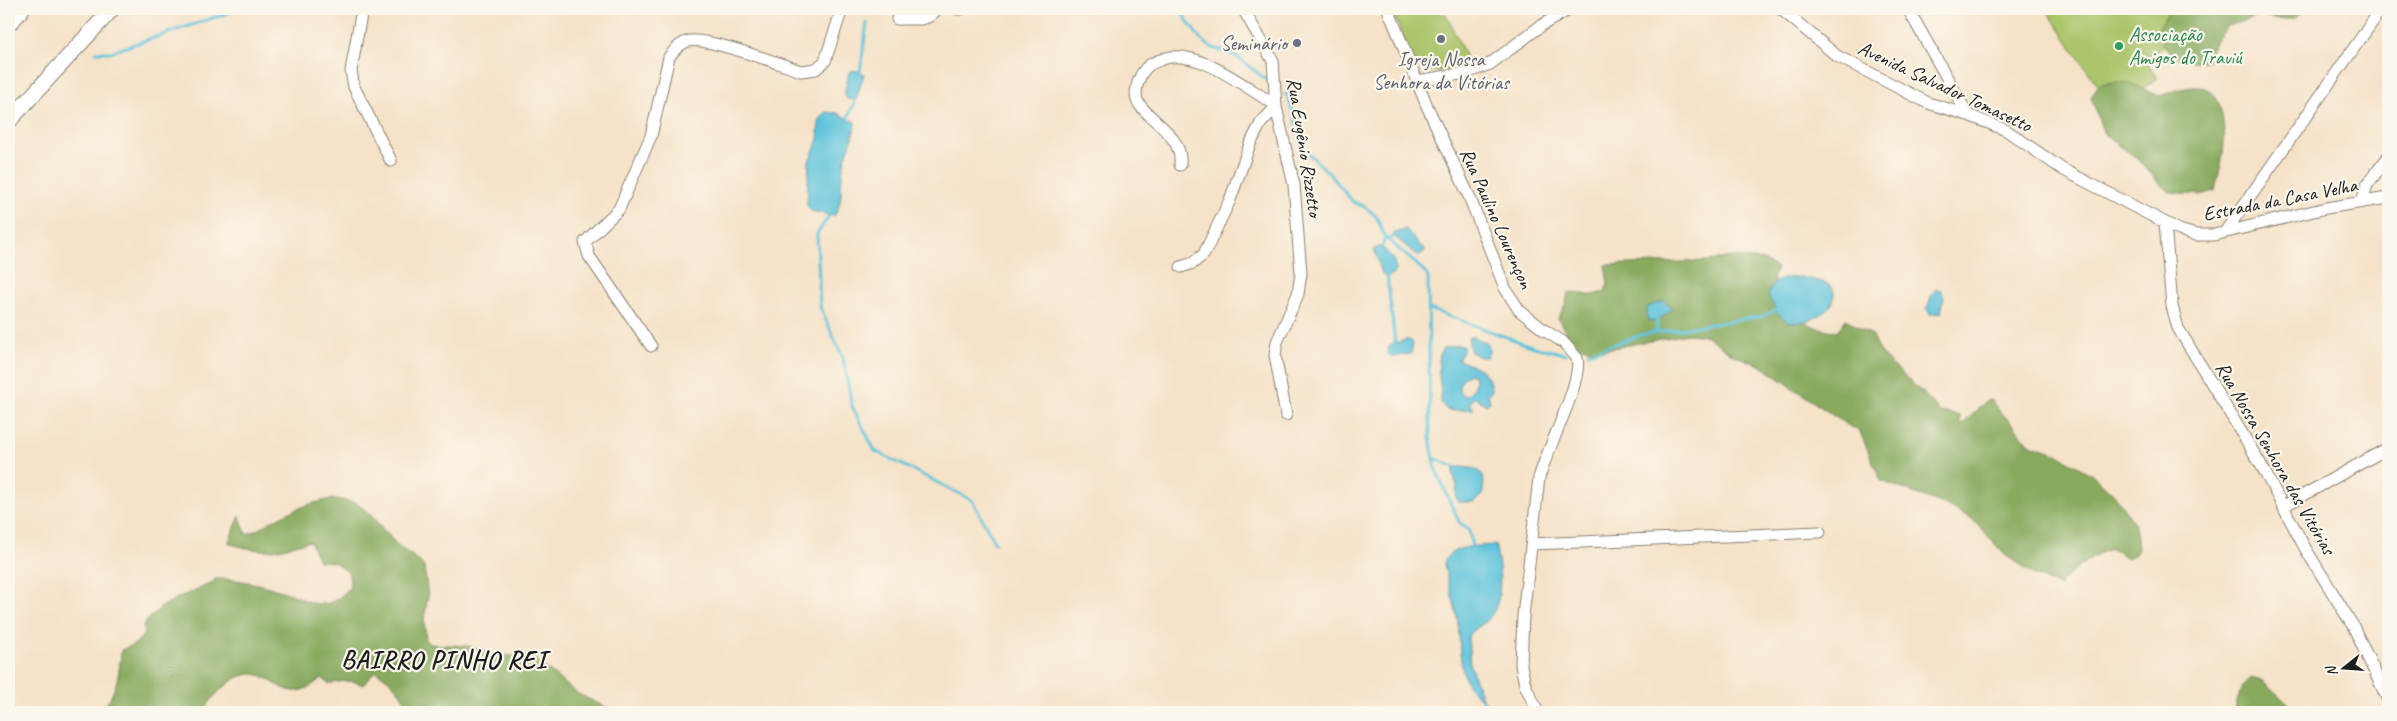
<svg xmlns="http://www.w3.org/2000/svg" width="2397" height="721" viewBox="0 0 2397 721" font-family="Caveat,sans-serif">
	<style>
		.green { fill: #abc56b; stroke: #647044 }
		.forest { fill: #88aa5f; stroke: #52633e }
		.water { fill: #5dc3db; stroke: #3c707c; fill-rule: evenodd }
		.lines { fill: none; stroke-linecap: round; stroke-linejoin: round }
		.stream { stroke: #5dc3db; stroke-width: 3 }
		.street-casing { stroke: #887f72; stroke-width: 13 }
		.secondary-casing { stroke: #887f72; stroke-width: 17 }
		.highway-casing { stroke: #887f72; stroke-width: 22 }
		.street { stroke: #fff; stroke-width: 11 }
		.secondary { stroke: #fff; stroke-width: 15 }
		.highway { stroke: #fff; stroke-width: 20 }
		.worship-dot { fill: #6b7280; stroke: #fbf7ec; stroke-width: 2 }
		.leisure-dot { fill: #2e9e5b; stroke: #fbf7ec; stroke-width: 2 }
		.labels { text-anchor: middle; stroke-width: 4.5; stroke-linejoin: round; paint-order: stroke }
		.leisure-label { font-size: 20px; fill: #27864d; stroke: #fbf7ec; text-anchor: start }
		.worship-label { font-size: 20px; fill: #5b616d; stroke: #fbf7ec; text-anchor: end }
		.street-label { font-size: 20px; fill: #1c1c1c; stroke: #fbf7ec }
		.district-label { font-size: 25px; font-weight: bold; letter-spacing: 1px; fill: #1c1c1c; stroke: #fbf7ec }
	</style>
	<rect width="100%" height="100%" fill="#fbf7ec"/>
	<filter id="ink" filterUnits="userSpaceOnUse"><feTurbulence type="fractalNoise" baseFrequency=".02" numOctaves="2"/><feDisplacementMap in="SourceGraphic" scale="10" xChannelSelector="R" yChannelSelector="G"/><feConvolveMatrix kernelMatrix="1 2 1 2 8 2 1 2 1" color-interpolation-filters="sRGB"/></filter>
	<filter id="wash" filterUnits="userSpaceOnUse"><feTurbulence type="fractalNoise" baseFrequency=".0096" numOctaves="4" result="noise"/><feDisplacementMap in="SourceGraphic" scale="20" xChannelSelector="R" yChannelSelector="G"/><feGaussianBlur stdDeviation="1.12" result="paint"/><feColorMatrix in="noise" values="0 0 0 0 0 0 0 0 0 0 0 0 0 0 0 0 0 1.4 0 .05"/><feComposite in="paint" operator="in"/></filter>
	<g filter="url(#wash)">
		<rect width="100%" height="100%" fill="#f5e2c7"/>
		<path class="green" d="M1391,9H1439L1441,14H1446L1469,64C1451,70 1431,76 1415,64Z
			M2046,9H2173L2189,32L2145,59L2158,78L2113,109Z"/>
		<path class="forest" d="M2170,9H2307L2295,18L2279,20L2259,16L2228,26L2217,38L2207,56L2209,60C2193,64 2176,60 2165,48C2161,43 2160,34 2158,29Z
			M2116,82L2131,83L2159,96C2172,92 2190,84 2204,88C2214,91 2217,99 2220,107C2229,140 2222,159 2215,191L2200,195L2170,192L2157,181L2139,160L2104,134L2091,97L2100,84Z
			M1731,257L1762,260L1777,268L1773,277L1776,288L1789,315L1816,327L1837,332L1846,319L1873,336L1882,355L1930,400L1940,412L1960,416V424L1964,423L1986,401L1991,400L2001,413L2014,425L2025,440L2035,446L2053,452L2094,476L2117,498L2134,523L2137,537L2138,548L2134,555L2127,558C2123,556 2118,551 2113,550C2102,546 2070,574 2061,582V587L2034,575L2005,555L1972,519L1944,504L1881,481L1860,432L1844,423L1760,365L1733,355L1707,336L1688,334L1596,351L1579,346L1566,333L1558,318L1566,303L1568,293C1582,289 1585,301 1605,291L1608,283L1605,265L1709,261Z
			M337,499L356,503L368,512L398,546L418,560L424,567L428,595L424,620L426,639L430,644L468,646L499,656H524L533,658L578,694L616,712H411C402,694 394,681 375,671L363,685C352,679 341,681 329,684L322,678C314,684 304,692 294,691C282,690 275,683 266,678C242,664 218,691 205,708L206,712H99C116,697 120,672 121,650L135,644L145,633L143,626C161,600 185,596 212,583L215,579C240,578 267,586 291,594C302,598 309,604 321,604C334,604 342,596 350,587L349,573L334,562L319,561L310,541C273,551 267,554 230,544L229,541L240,516L246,534C256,532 264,525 274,520C293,510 315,500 337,499Z
			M2250,678L2263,681L2297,712H2234L2242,686Z"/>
		<path class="water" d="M854,70L864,74L856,100L847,99L844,95L849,72Z
			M825,112L837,113L855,122C855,138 846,152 843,167C840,183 844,203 834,216L811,211L807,206L809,161L819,139L818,130L820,118Z
			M1406,229L1418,244L1426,250L1418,257L1392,234Z
			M1380,246C1389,253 1395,259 1396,271C1392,276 1388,277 1382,274L1374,249Z
			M1800,277L1824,282L1832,287C1833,290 1835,295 1834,298C1831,315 1798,329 1784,319C1777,314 1772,303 1768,296C1772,278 1783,278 1800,277Z
			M1936,289L1941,290L1944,297L1941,313L1930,314L1927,309L1932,294Z
			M1664,301L1672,309L1657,321H1649L1646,314L1648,307Z
			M1473,336L1487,344L1490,349L1487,357H1480L1471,352L1468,338Z
			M1405,340H1410L1413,343L1411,354L1392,357L1388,354L1389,345Z
			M1459,345L1463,346V352L1458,359C1467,365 1479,365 1486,375C1490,380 1490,386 1492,391L1488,394L1490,402L1486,405L1475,397L1469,403L1474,409L1454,411L1446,409L1441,402C1442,384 1434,363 1443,348ZM1470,374L1475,377C1475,386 1473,391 1465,396L1459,391C1459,382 1462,378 1470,374Z
			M1454,467C1479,467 1488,469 1482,496L1474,502H1459L1456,498L1457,485L1453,474Z
			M1495,545C1500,564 1503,593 1494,611C1489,621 1476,628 1468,635L1470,665L1482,699C1455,683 1462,644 1457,617C1454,599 1447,582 1444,564C1447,545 1480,546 1495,545Z"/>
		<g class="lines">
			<path class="stream" d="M1179,9L1200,39L1211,47L1236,56L1269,82
				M96,52H111L240,9
				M860,72L867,23
				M1285,94L1288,96L1305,150L1330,174L1353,202L1365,207L1376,216L1385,237L1423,270L1428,277L1430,438L1436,470L1459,522L1469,530L1472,547
				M848,117L856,100
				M829,216L817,234L820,307L843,358L852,406L875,451L972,500L995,543
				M1387,240L1394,237
				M1382,247L1385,237
				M1387,276L1395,343
				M1429,309L1534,347L1566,354
				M1656,333L1657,321
				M1588,353L1641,335L1763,316L1776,310
				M1434,458L1454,467
				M1482,699L1494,712"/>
		</g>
	</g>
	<g filter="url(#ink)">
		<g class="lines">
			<g class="street-casing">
				<path id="street" d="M362,9L351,71L354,87L391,161
					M957,9H961
					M1243,9L1273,61L1276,107L1294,185L1301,273L1298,294L1277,342L1275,355L1286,415
					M1388,9L1427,106L1469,196L1505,288L1519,310L1544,330L1563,342L1577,358C1583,382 1547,448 1539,478L1523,616L1521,665L1525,685L1538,712
					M1781,9L1837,56L1928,103L1968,115L2006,130L2062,169L2179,230L2196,235H2214L2326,208L2388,198
					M1908,9L1968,115
					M897,19H921L928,17L938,9
					M1417,81L1466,73L1490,64L1542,25L1570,9
					M1180,165C1183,136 1154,124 1139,104C1132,94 1139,74 1148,66C1153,62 1160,60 1166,58C1200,49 1247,89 1276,105
					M2362,202L2367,185L2388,157
					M2165,224L2172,306L2178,328L2260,463L2305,548L2353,626L2388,700
					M2225,232L2375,18
					M1181,267L1193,263L1204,254L1230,200L1250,144L1261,123L1276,107
					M651,346L589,256L585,242L619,209L651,136L669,57C674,50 680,43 689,41C707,37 780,64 801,71L816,69L825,61L842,9
					M2284,506L2388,448
					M1532,544L1820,532"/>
			</g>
			<g class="secondary-casing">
				<path id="secondary" d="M9,121L112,9"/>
			</g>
			<g class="highway-casing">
				<path id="highway" d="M9,20L19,9"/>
			</g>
			<use href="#street" class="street"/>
			<use href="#secondary" class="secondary"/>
			<use href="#highway" class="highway"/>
		</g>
	</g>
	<g class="worship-dot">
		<circle cx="1441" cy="39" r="5"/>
		<circle cx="1297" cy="43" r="5"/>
	</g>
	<circle class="leisure-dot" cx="2119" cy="46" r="5"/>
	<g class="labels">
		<g class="leisure-label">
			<text x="2129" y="41">Associação<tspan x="2129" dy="23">Amigos do Traviú</tspan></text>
		</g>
		<g class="worship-label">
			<text x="1287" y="50">Seminário</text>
			<text x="1441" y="66" text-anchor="middle">Igreja Nossa<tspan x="1441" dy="23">Senhora da Vitórias</tspan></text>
		</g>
		<g class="street-label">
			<text transform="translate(1945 86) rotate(25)" y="7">Avenida Salvador Tomasetto</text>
			<text transform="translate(1305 147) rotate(81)" y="7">Rua Eugênio Rizzetto</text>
			<text transform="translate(2280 199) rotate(-11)" y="7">Estrada da Casa Velha</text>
			<text transform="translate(1497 218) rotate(66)" y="7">Rua Paulino Lourençon</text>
			<text transform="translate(2276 458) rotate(60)" y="7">Rua Nossa Senhora das Vitórias</text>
		</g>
		<g class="district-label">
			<text x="444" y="668">BAIRRO PINHO REI</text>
		</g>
	</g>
	<rect width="2397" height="721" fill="none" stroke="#fbf7ec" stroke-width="30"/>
	<g transform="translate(2344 668) rotate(253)" stroke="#fbf7ec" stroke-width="4" paint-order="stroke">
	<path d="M0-4L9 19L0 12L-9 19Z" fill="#1c1c1c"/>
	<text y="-8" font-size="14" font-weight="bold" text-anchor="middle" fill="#1c1c1c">N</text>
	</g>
</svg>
